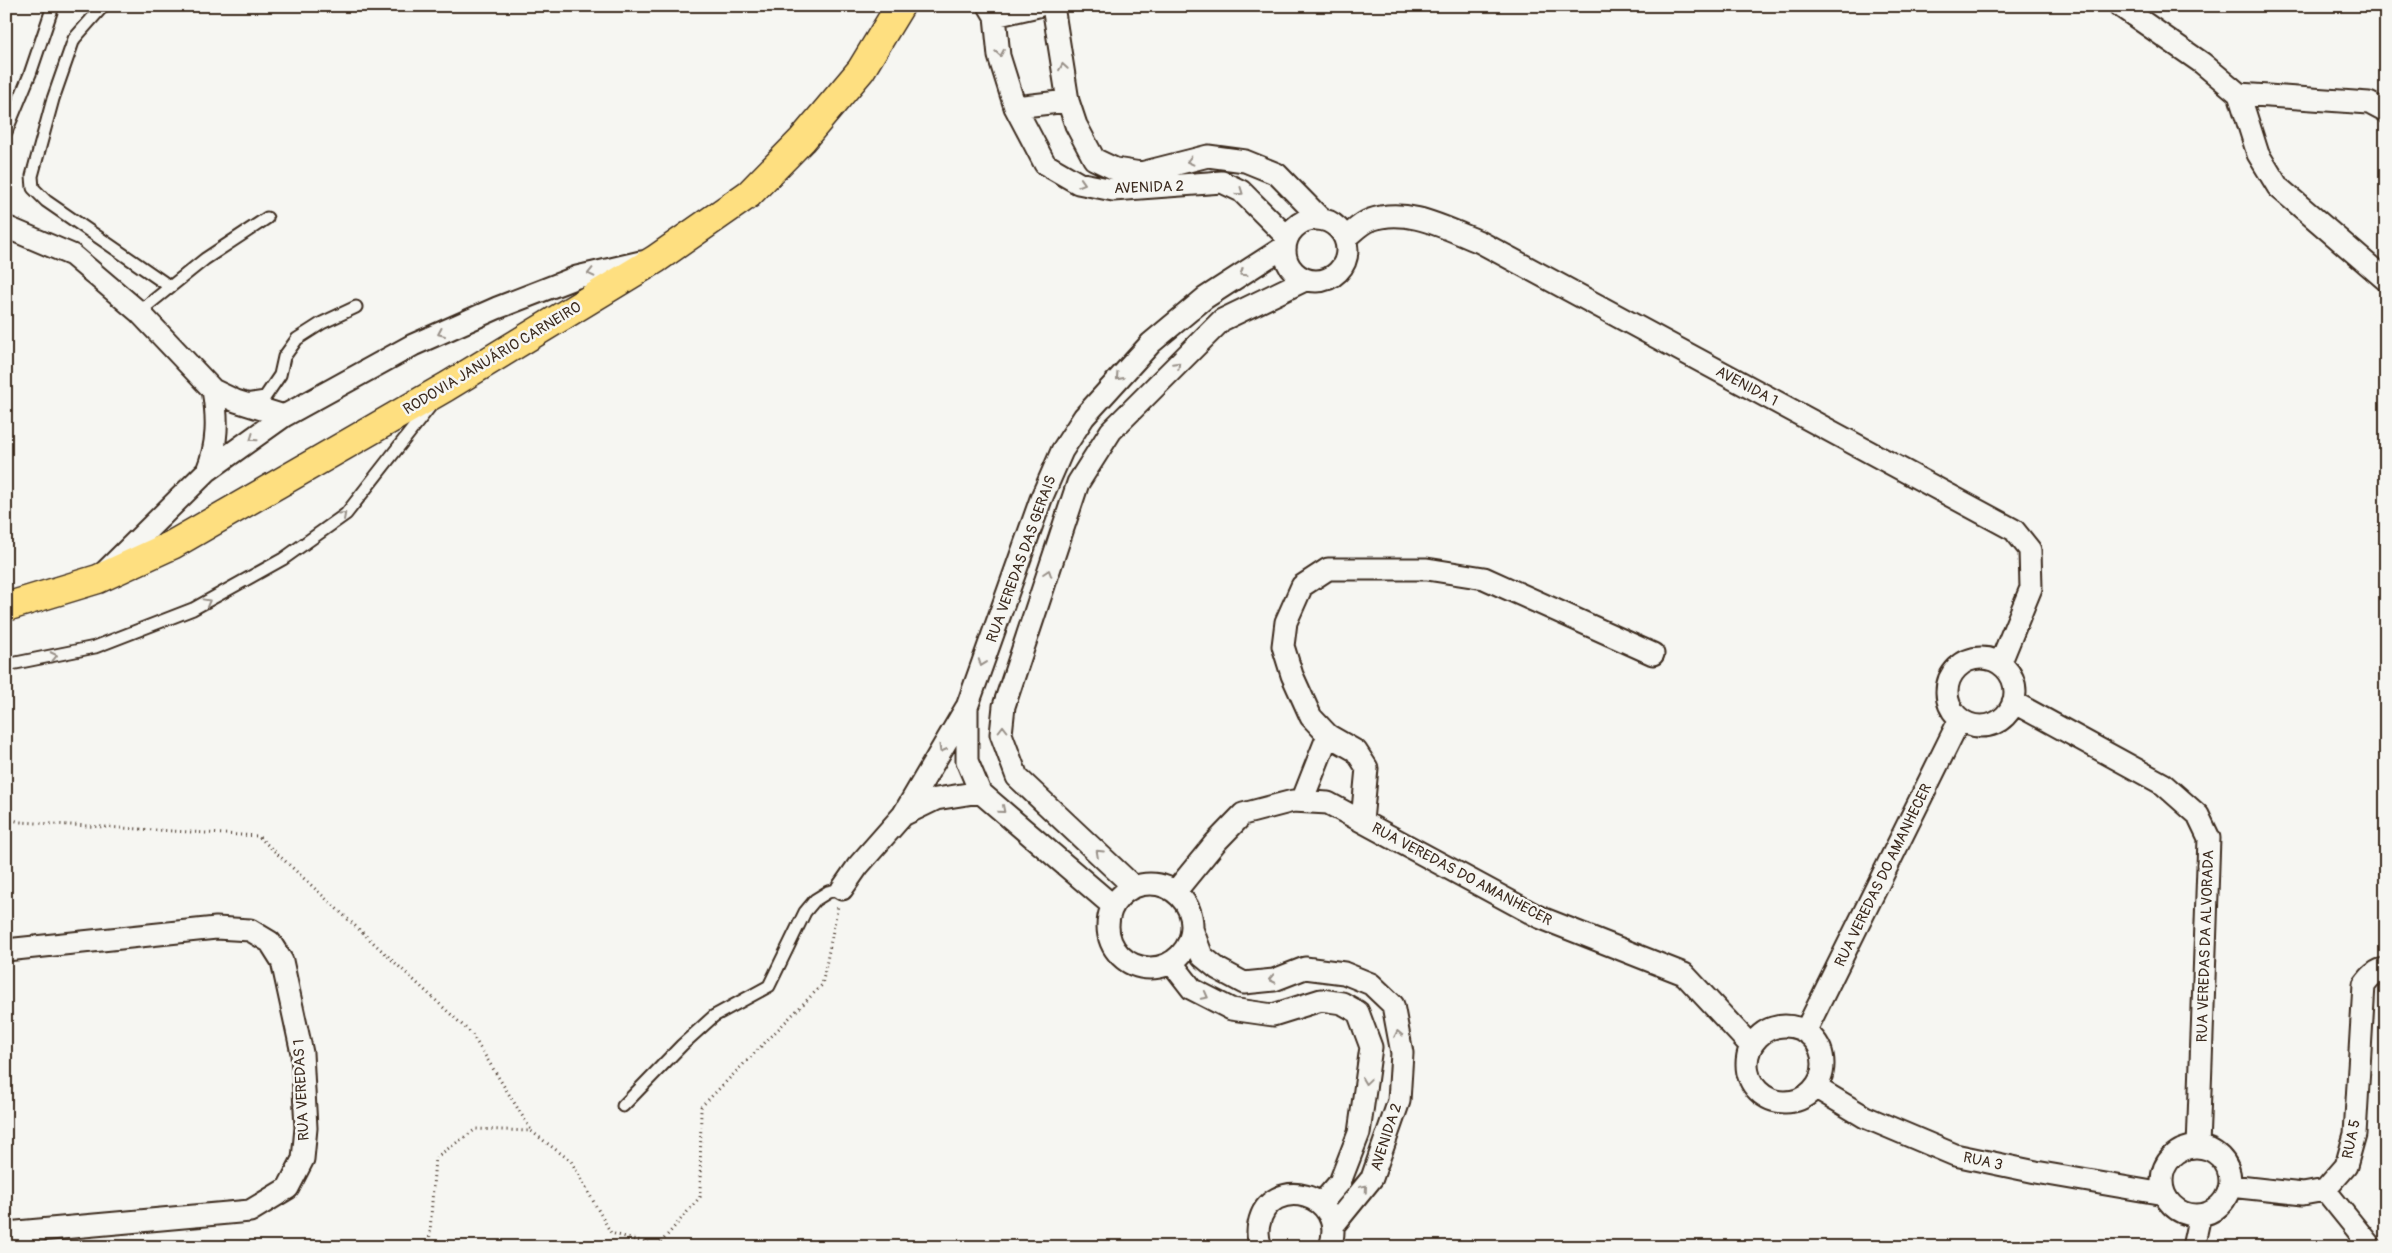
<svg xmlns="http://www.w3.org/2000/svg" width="2392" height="1253" viewBox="0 0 2392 1253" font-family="Pangolin,sans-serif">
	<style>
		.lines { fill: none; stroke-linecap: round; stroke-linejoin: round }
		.lane-casing { stroke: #3b2a1e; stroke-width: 15 }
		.street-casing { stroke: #3b2a1e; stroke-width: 25 }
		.highway-casing { stroke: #3b2a1e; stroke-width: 31 }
		.path { stroke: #3b2a1e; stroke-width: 3; stroke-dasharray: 1 4; stroke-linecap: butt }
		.lane { stroke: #f6f6f2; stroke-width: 11 }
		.street { stroke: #f6f6f2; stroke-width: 21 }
		.highway { stroke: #fedf80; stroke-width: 28 }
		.oneway { stroke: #989088 }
		.labels { text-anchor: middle; stroke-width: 5; stroke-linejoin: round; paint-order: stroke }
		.street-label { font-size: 15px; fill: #3b2a1e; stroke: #f6f6f2 }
	</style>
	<rect width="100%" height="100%" fill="#f6f6f2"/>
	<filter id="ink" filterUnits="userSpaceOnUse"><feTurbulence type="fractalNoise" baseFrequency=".02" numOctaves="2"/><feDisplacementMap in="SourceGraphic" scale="10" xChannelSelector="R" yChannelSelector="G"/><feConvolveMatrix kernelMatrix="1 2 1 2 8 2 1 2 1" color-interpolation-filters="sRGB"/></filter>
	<g filter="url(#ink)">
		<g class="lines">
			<g class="lane-casing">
				<path id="lane" d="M103,6L74,39L53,99L32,176L33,188L46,201L169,286
					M6,132L30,74L53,6
					M139,312L205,259L267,218
					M245,400L265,397L280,375L284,357L297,339L322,323L356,307
					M6,665L95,647L193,609L283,559L346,514L432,404
					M623,1106L682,1045L714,1016L769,986L805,912L815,900L828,892L842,889"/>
			</g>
			<g class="street-casing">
				<path id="street" d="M989,6L995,16L999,56L1015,107L1045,164L1078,183L1113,190L1222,182L1241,191L1287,237
					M1053,6L1068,101L1076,125L1094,159L1115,169L1141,173L1208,156L1245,161L1277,174L1321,219
					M2120,6L2202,63L2239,94L2369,103L2386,112
					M995,16L1038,6
					M2239,94L2258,154L2278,187L2386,280
					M1015,107L1068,101
					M1285 250a31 31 0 1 1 62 0a31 31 0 1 1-62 0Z
					M6,227L72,255L139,312L213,390L236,401L284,416
					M1345,238C1353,232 1361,223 1370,220C1407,206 1447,229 1480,242L2014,530L2030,550L2031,588L2000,664
					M207,471C218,444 218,419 213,390
					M106,571L207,471L284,416L413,345L497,308L577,277L641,262
					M1947 692a34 34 0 1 1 68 0a34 34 0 1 1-68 0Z
					M2013,702L2163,784L2198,815L2209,838L2198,1147
					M1302,801L1328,735
					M903,815L936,799L980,792
					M1362,821L1367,768L1356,751L1328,735L1311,717L1292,675L1283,646L1286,622L1302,586L1328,569H1427L1484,578L1653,654
					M1108 926a42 42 0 1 1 84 0a42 42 0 1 1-84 0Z
					M1134,887L1017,777L1001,734L1004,706L1078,483L1111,431L1222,320L1305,280
					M842,889L858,866L903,815L966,708
					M1175,892L1215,843L1243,814L1293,801L1328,803L1539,917L1684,974L1751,1046
					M1113,906L980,792L967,761V707L1041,499L1062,451L1084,417L1151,343L1205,298L1284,247
					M1192,929L1202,956L1218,969L1244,983L1274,980L1305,968L1344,973L1371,984L1393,1005L1402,1053L1399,1101L1372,1178L1333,1226
					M6,950L216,928L250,930L270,942L282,961L302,1053L306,1128L303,1159L288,1188L250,1211L6,1233
					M1171,962L1192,989L1231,1009L1273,1015L1321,1000L1342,1003L1358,1012L1371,1047L1359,1133L1340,1182L1321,1204
					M1747 1064a38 38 0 1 1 76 0a38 38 0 1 1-76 0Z
					M1805,1032L1960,719
					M1815,1087L1865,1117L1955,1155L2036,1172L2164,1194
					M2162 1181a34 34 0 1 1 68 0a34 34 0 1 1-68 0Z
					M2230,1186L2303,1194L2325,1190L2346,1166L2355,1134L2364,985C2369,978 2376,969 2386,969
					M2325,1190L2371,1247
					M1261,1247C1258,1239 1257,1232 1259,1224C1269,1173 1349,1193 1330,1247
					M2193,1247L2200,1215"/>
			</g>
			<g class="highway-casing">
				<path id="highway" d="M6,607L98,579L172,545L446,387L656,259L749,194L802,140L861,70L900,6"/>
			</g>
			<path class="path" d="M6,818L20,822L258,836L471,1033L531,1130
				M429,1247L435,1158L476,1129L531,1131L571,1161L611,1233L658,1246L700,1197L701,1107L822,985L838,906"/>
			<use href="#lane" class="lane"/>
			<use href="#street" class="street"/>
			<use href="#highway" class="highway"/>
		</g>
		<defs><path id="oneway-chevron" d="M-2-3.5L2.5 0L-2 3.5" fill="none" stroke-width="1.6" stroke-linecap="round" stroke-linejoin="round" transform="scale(1.25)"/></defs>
		<g class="oneway">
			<use href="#oneway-chevron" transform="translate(1000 53) rotate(80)"/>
			<use href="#oneway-chevron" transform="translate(1063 67) rotate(-99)"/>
			<use href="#oneway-chevron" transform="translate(1190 161) rotate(166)"/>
			<use href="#oneway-chevron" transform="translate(1082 183) rotate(17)"/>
			<use href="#oneway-chevron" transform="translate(1240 192) rotate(35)"/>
			<use href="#oneway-chevron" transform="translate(591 273) rotate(167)"/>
			<use href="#oneway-chevron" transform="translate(1243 273) rotate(147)"/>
			<use href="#oneway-chevron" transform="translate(441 333) rotate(156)"/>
			<use href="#oneway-chevron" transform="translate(1177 365) rotate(-45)"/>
			<use href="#oneway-chevron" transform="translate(1119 377) rotate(132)"/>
			<use href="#oneway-chevron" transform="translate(253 438) rotate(145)"/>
			<use href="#oneway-chevron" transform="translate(343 515) rotate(-42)"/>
			<use href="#oneway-chevron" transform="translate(1048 573) rotate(-72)"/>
			<use href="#oneway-chevron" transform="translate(207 602) rotate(-29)"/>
			<use href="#oneway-chevron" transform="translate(54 656) rotate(-12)"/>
			<use href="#oneway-chevron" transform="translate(982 663) rotate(110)"/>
			<use href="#oneway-chevron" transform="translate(1003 729) rotate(-90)"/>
			<use href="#oneway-chevron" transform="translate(942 749) rotate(120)"/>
			<use href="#oneway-chevron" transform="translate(1002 810) rotate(41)"/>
			<use href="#oneway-chevron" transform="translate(1099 853) rotate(-137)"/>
			<use href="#oneway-chevron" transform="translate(1272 979) rotate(168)"/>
			<use href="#oneway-chevron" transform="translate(1205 996) rotate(28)"/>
			<use href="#oneway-chevron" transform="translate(1398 1034) rotate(-101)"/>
			<use href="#oneway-chevron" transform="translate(1366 1081) rotate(98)"/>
			<use href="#oneway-chevron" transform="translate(1364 1188) rotate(-50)"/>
		</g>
	</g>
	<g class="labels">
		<g class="street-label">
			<text transform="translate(1149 187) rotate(-2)" y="5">AVENIDA 2</text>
			<text transform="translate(492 358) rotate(-31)" y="5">RODOVIA JANUÁRIO CARNEIRO</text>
			<text transform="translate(1747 386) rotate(28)" y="5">AVENIDA 1</text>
			<text transform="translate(1021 559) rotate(-70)" y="5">RUA VEREDAS DAS GERAIS</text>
			<text transform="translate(1462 874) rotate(28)" y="5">RUA VEREDAS DO AMANHECER</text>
			<text transform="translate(1883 875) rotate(-64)" y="5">RUA VEREDAS DO AMANHECER</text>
			<text transform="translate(2205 946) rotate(-88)" y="5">RUA VEREDAS DA ALVORADA</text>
			<text transform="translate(301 1090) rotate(-93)" y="5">RUA VEREDAS 1</text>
			<text transform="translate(1386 1137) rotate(-72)" y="5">AVENIDA 2</text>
			<text transform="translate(2351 1139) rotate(-79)" y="5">RUA 5</text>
			<text transform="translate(1983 1161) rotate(12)" y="5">RUA 3</text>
		</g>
	</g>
	<rect width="2392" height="1253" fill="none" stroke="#f6f6f2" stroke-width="25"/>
	<rect x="12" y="12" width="2367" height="1228" fill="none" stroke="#3b2a1e" stroke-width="2" filter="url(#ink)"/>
</svg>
